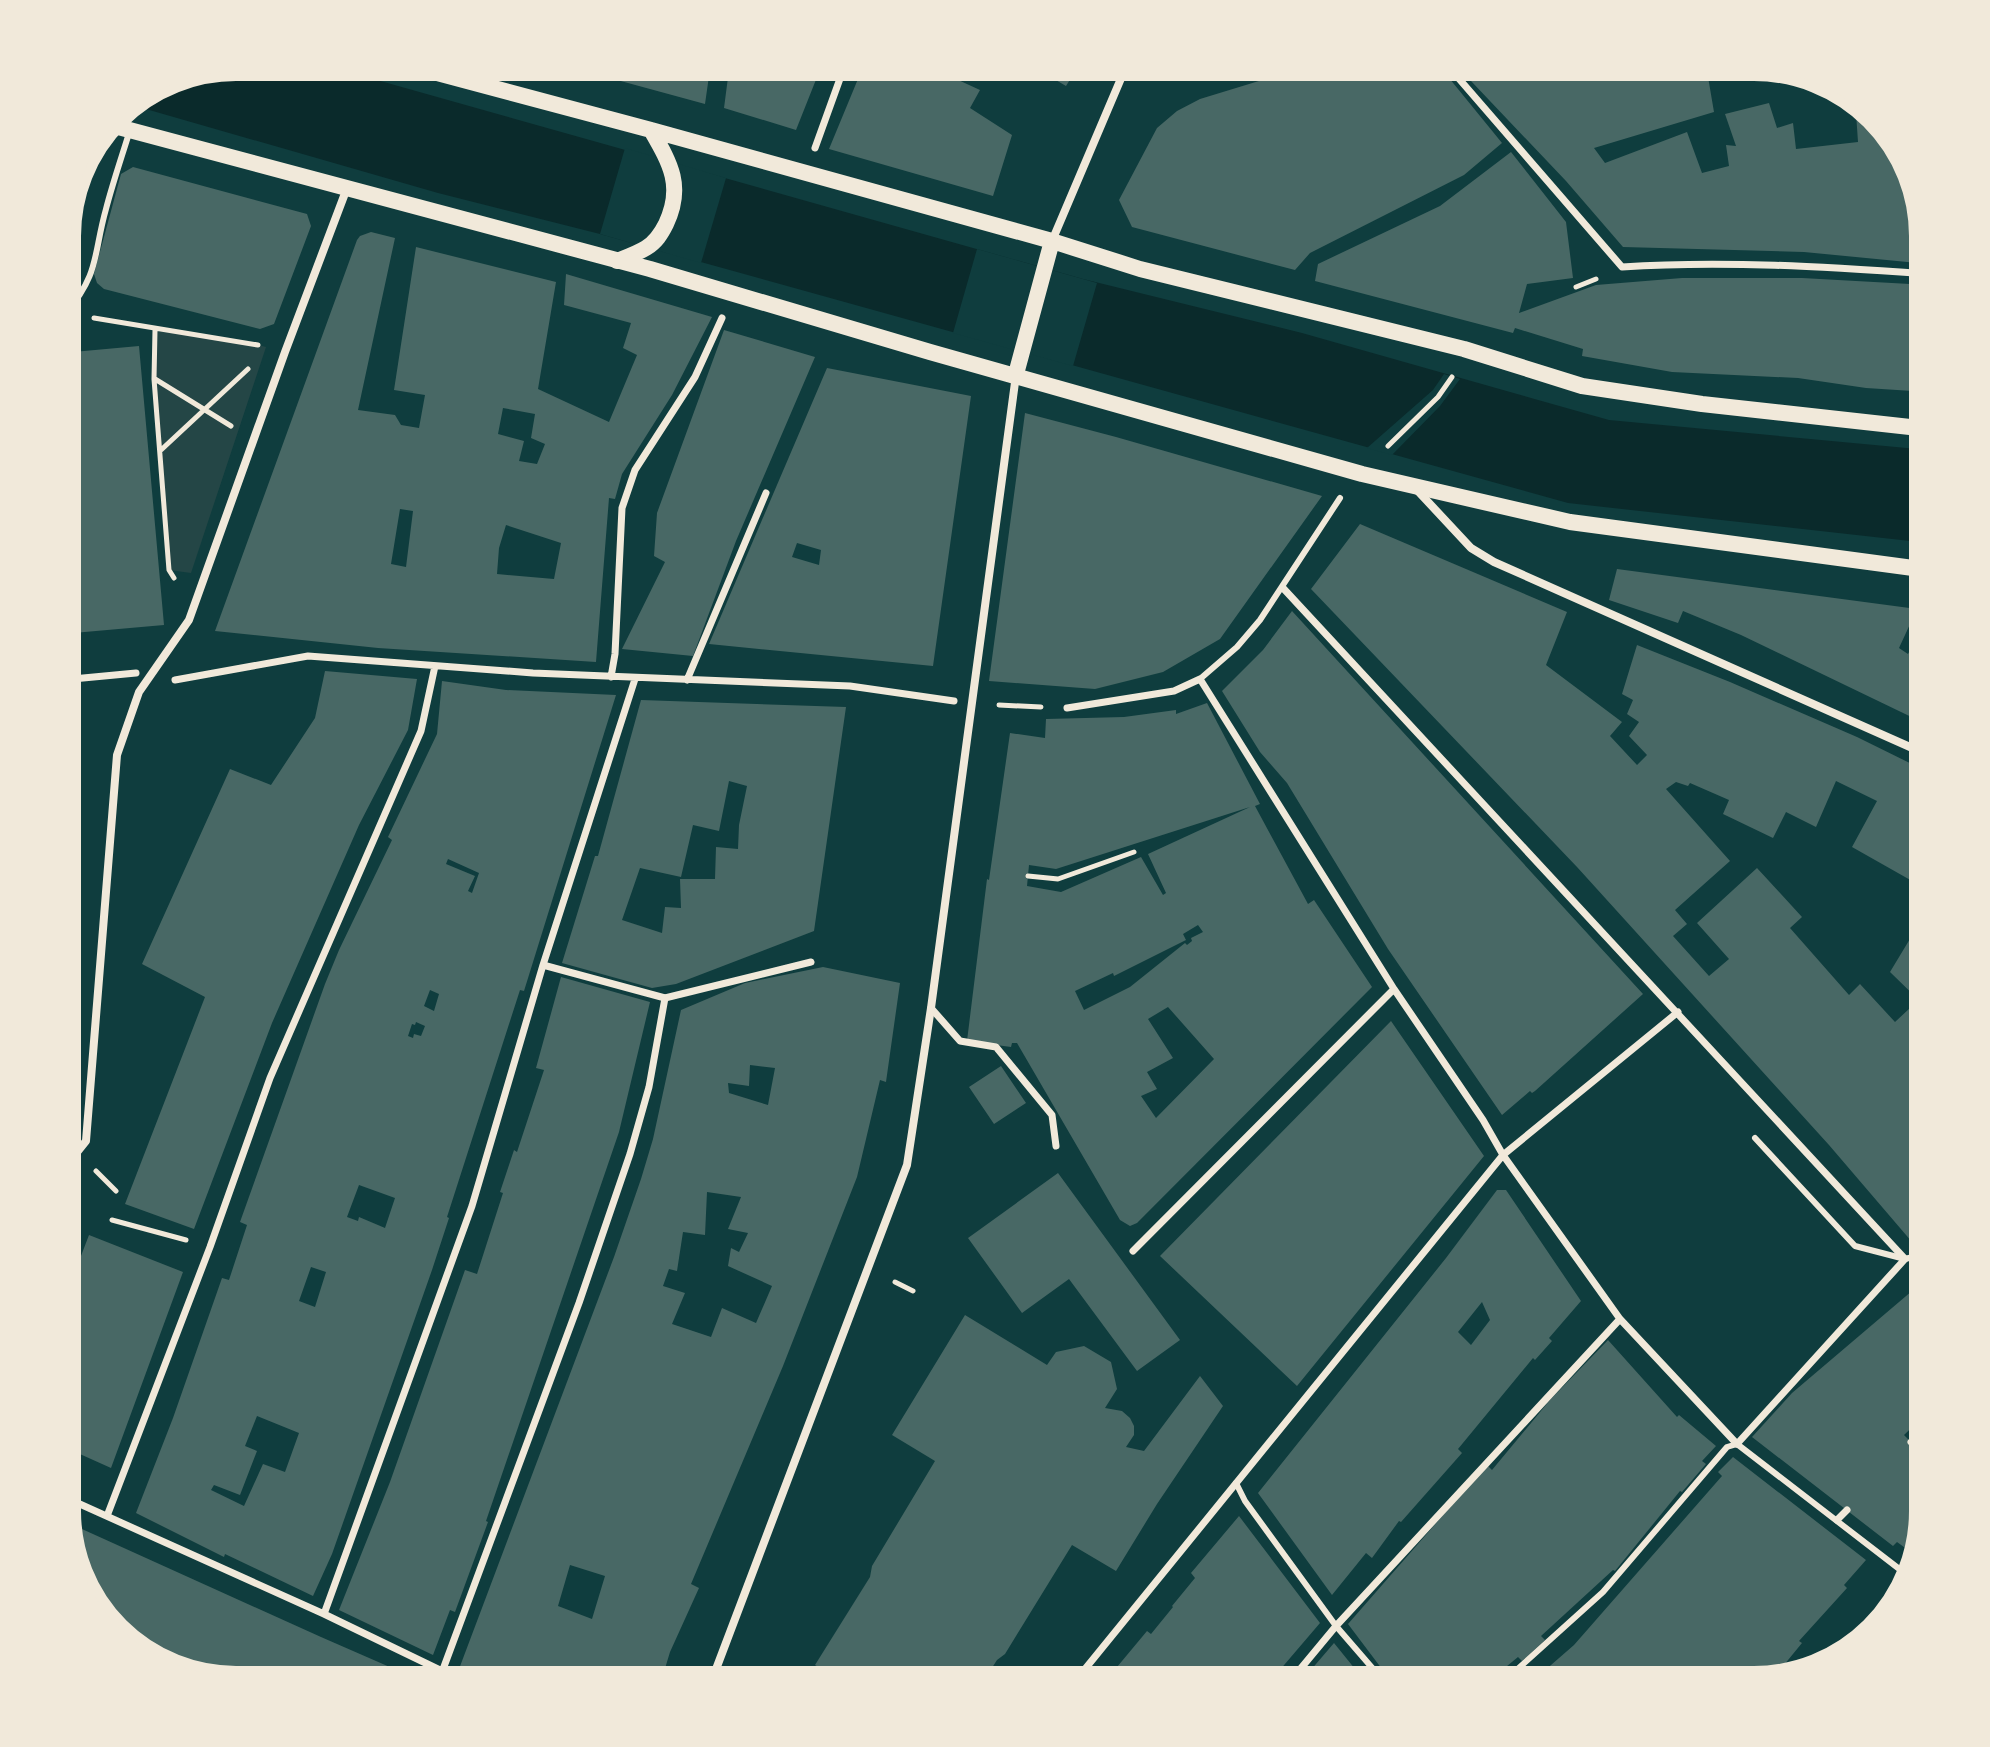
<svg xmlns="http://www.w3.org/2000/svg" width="1990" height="1747" viewBox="0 0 1990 1747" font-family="Helvetica,sans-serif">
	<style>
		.green { fill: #244646 }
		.water { fill: #0a2a2b }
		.pier { fill: #0f3d3e }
		.building { fill: #486865; fill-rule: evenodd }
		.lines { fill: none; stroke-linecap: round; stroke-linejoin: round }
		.path { stroke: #f1e9da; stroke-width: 5 }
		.service { stroke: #f1e9da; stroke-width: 6 }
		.pedestrian { stroke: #f1e9da; stroke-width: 7 }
		.minor { stroke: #f1e9da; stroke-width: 8 }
		.secondary { stroke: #f1e9da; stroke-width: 16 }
		.rim { fill: none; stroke: #f1e9da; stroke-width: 10 }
	</style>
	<rect width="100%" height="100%" fill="#0f3d3e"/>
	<path class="green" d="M155,330L248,342L266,347L191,573L169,570L154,379Z"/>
	<path class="water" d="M236,62H313L1083,279L1302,333L1609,420L1928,450V543L1568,503L600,234L438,193L125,103L170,75Z"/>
	<path class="pier" d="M625,148L726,178L701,263L600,234Z
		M977,249L1097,283L1073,366L953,333Z
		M1444,374L1460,379L1440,406L1392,455L1367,448L1433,390Z"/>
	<path class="building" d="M551,62H711L705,104Z
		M730,62H823L796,130L724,108Z
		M865,62H919L980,90L970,108L1012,135L993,196L829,149Z
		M930,62H972L964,78Z
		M1025,62H1081L1066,86Z
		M1321,62H1436L1502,143L1464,175L1310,253L1295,270L1132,227L1119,200L1157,128L1177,111L1200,99Z
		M1453,62H1731L1707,71L1714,112L1594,148L1605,163L1687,132L1702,173L1729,166L1726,145L1736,146L1725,114L1769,103L1777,128L1793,123L1796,149L1858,142L1855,98L1877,112L1915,169L1928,236V264L1804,252L1623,247L1566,181Z
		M1511,152L1566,222L1573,278L1527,284L1519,313L1596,285L1682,278H1802L1928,285V392L1866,388L1798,378L1672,372L1582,356L1583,349L1515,328L1513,333L1315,281L1318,264L1440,206Z
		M133,167L307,214L311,226L274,324L260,329L104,289L97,283L94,274L121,174Z
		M371,232L395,238L358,410L395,415L401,425L419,428L425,395L394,390L416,247L556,282L538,389L609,422L637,355L623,348L631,323L564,305L566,274L712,317L672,395L622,474L615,499L609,498L596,662L378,648L215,631L357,240L360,236ZM503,408L535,414L531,438L545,444L537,464L519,461L524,441L498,434ZM400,509L413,511L406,567L391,564ZM506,525L561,543L554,579L497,574L499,548Z
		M724,330L815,357L736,541L693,656L622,649L665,562L654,556L657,513Z
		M139,346L164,625L62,634V353Z
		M827,368L971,396L933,666L709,644ZM797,543L821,550L819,565L792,557Z
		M1025,413L1116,437L1322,496L1220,639L1163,672L1095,689L989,681Z
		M1360,524L1567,612L1546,665L1622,722L1610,736L1637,765L1647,755L1629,736L1639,722L1627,714L1633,700L1622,694L1637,645L1730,682L1857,737L1928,772V890L1852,847L1877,801L1836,781L1816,827L1786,812L1773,838L1723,814L1729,800L1690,783L1688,786L1676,782L1666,789L1730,861L1675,910L1687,924L1673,936L1709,976L1729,959L1697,923L1757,868L1802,917L1790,928L1849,995L1860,984L1895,1022L1910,1008L1928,1027V1239L1918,1249L1829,1145L1577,867L1311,589Z
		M1617,569L1917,609L1899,648L1908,654L1928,618V725L1741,635L1683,611L1678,623L1609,600Z
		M1292,611L1643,994L1535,1091L1532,1093L1530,1091L1502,1115L1388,949L1287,783L1260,752L1222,691L1263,650Z
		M325,671L417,679L408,730L359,825L272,1023L194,1229L125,1204L205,997L142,964L230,769L271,785L315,718Z
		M442,681L506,690L616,695L524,991L520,990L447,1217L449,1218L432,1270L332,1554L313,1596L225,1554L224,1557L136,1513L173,1418L222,1278L229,1280L247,1225L240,1222L325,984L339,950L392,840L388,837L437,734ZM448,859L479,873L472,893L468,891L475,876L446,864ZM430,990L439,994L434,1011L424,1006ZM416,1022L425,1026L421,1036L414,1034L413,1038L408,1036L412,1024L415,1025ZM359,1185L395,1198L385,1228L359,1217L358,1221L347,1217ZM311,1267L326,1272L315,1307L299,1301ZM257,1416L299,1433L285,1472L263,1464L244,1506L211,1490L214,1485L240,1495L257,1451L245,1446Z
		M641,700L846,707L814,931L676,984L652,988L562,963L595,856H598ZM729,781L747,786L739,825L738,849L716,847L715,879H680L681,908L665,907L662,933L622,920L640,868L681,877L693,825L719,831Z
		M1207,703L1260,804L1255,806L1308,904L1314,900L1372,987L1137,1223L1130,1226L1120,1220L1017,1043H1012L1011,1047L967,1041L987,879L989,880L1010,733L1045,738L1046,719L1124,717L1176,710V714ZM1250,807L1148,854L1166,893L1163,895L1141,857L1061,892L1027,886L1029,865L1056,869ZM1198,925L1203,932L1191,938L1192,941L1187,945L1185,943L1130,987L1084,1010L1075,991L1113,973L1114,976L1186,940L1183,934ZM1168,1007L1214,1059L1156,1118L1141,1096L1157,1089L1147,1072L1173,1058L1148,1019Z
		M1928,909V1009L1890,972Z
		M823,967L900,983L886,1082L880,1080L857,1177L783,1366L691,1584L699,1588L670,1652L660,1685H512L459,1669L614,1257L641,1179L653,1139L681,1010L745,983ZM750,1065L775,1068L768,1105L729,1093L728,1083L749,1086ZM707,1192L741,1197L728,1229L748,1233L739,1252L731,1248L728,1266L772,1286L756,1323L722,1308L711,1337L672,1324L685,1293L663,1286L669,1269L677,1271L683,1232L705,1235ZM570,1565L605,1576L592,1619L558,1606Z
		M561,977L650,1002L619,1132L486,1521L488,1522L455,1612L450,1610L433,1655L339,1610L390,1482L465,1270L477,1274L503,1193L500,1192L514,1150L517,1152L544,1070L536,1068Z
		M1391,1021L1484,1156L1297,1386L1160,1256Z
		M1001,1066L1026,1103L994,1124L969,1087Z
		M1058,1173L1180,1340L1137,1371L1069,1279L1022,1313L968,1238Z
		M1497,1190H1506L1581,1301L1549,1338L1552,1341L1535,1360L1533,1358L1458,1449L1462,1453L1401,1522L1399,1521L1372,1558L1366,1553L1332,1595L1258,1493L1446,1258ZM1482,1302L1490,1320L1471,1345L1458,1332Z
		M89,1235L183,1272L111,1468L62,1446V1347L78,1309L63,1303Z
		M1919,1285L1928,1293V1412L1904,1435L1914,1445L1928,1432V1522L1919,1558L1897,1542L1893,1546L1752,1437L1792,1393Z
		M965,1315L1047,1365L1056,1352L1084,1346L1111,1362L1117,1389L1105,1408L1122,1411L1130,1418L1134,1426V1435L1126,1447L1144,1451L1200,1376L1223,1406L1157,1504L1116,1571L1072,1545L1005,1654L997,1660L981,1685H847L815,1665L870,1577L872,1566L935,1461L892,1435Z
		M1608,1340L1677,1417L1679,1415L1716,1446L1702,1461L1706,1464L1682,1492L1680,1491L1615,1571L1613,1570L1541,1636L1545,1640L1522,1661L1518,1657L1484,1685H1394L1348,1624L1487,1465L1492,1470L1550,1400Z
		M1733,1457L1866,1560L1844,1585L1847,1588L1799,1641L1802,1643L1770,1682L1755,1685H1528L1574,1645L1722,1476L1718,1472Z
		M1239,1516L1320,1623L1267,1685H1102L1147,1631L1151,1634L1173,1607L1172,1606L1195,1578L1191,1573Z
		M62,1520L321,1637L431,1685H235L170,1672L113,1635L75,1578Z
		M1334,1643L1368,1685H1298Z"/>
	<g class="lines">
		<path class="path" d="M1576,287L1596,279
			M94,318L258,345
			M155,330L154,379L169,570L174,578
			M155,379L231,426
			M1388,446L1438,397L1452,377
			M161,450L248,369
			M999,705L1041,707
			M1028,876L1058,879L1134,852
			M96,1171L116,1191
			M112,1220L186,1240
			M895,1282L913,1291"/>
		<path class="service" d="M62,313H66C100,273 93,255 106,209C113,182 122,156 130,130
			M1200,679L1237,647L1260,620L1340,498
			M1755,1138L1855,1246L1905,1259L1928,1253
			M1236,1483L1245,1501L1336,1626L1387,1685
			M1818,1672L1915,1577
			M1500,1685L1603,1592L1727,1447L1737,1444L1911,1578"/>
		<path class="pedestrian" d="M1454,73L1622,267C1724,260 1826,267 1928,274
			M1122,77L1172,62
			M815,148L846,62
			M611,677L615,654L622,508L635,470L695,377L722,318
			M62,680L136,673
			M175,680L308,656L533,673L850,686L954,701
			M687,680L766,493
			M1067,708L1174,691L1200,679L1394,989L1483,1120L1503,1155L1620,1319L1737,1444L1905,1259L1283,588
			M543,965L665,998L811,962
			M931,1008L960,1041L996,1047L1052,1115L1056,1146
			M1133,1251L1394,989
			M1911,1442L1928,1426
			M62,1496L324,1614L471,1685
			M107,1516L210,1247L270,1078L421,731L435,666
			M1837,1520L1847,1510
			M324,1614L472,1206L543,965L635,679
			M442,1672L579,1303L630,1154L649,1087L665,998
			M1072,1685L1503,1155L1678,1012
			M1287,1685L1336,1626L1620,1319"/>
		<path class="minor" d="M462,79L467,62
			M1052,241L1128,62
			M1416,489L1471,548L1494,562L1928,755
			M62,1155L78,1151L86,1141L117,755L139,692L189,620L285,352L347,188
			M710,1685L907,1165L931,1008L1016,375"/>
		<path class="secondary" d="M396,62L651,130L1052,241L1140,269L1464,349L1582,386L1702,404L1928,429
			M107,124L650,269L930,352L1362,474L1570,522L1928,570
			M617,261C627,257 638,253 646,248C656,242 661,234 666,224C684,186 670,163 651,130
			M1016,374L1052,241"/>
	</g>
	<path d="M0 0H1990V1747H0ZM236 76H1754A160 160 0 0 1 1914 236V1511A160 160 0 0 1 1754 1671H236A160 160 0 0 1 76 1511V236A160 160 0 0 1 236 76Z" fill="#f1e9da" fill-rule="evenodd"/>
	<path class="rim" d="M236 76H1754A160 160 0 0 1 1914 236V1511A160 160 0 0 1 1754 1671H236A160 160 0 0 1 76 1511V236A160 160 0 0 1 236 76Z"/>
</svg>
